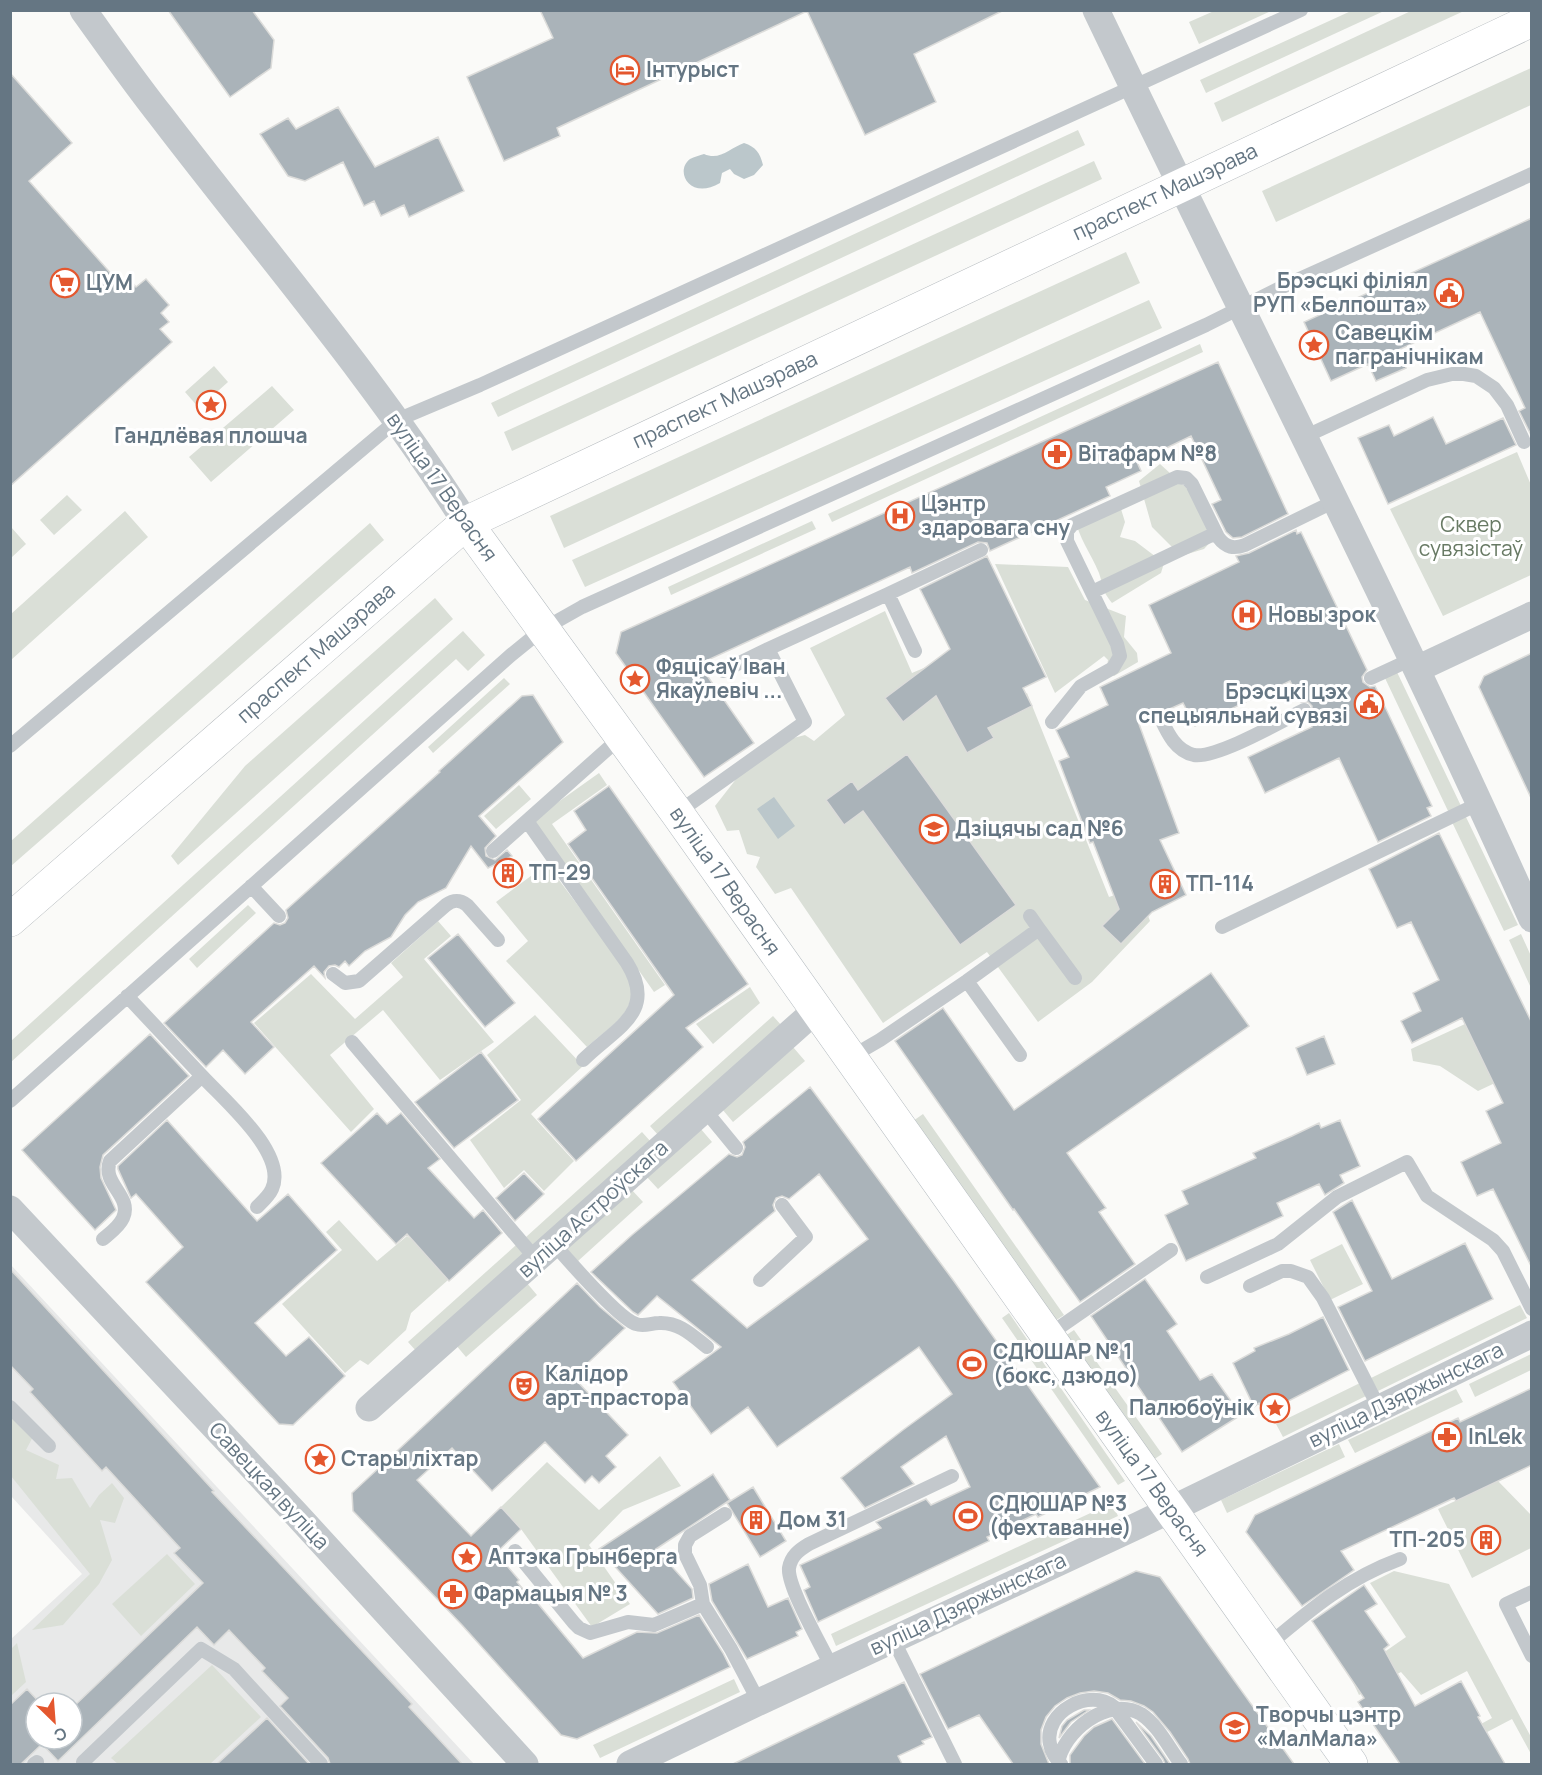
<svg xmlns="http://www.w3.org/2000/svg" width="1542" height="1775" viewBox="0 0 1542 1775" font-family="Manrope,sans-serif">
	<style>
		.built { fill: #e8e9e9; fill-rule: evenodd }
		.green { fill: #dadfd7 }
		.water { fill: #bbc7cb }
		.building { fill: #aab3b9; stroke: #dcdcda; stroke-width: 1.5; fill-rule: evenodd }
		.lines { fill: none; stroke-linecap: round; stroke-linejoin: round }
		.secondary-casing { stroke: #b3babf; stroke-width: 34 }
		.primary-casing { stroke: #b5babe; stroke-width: 34 }
		.lane { stroke: #c3c8cc; stroke-width: 14 }
		.street { stroke: #c3c8cc; stroke-width: 27 }
		.secondary { stroke: #fff; stroke-width: 33 }
		.primary { stroke: #fff; stroke-width: 33 }
		.labels { text-anchor: middle; stroke-width: 6; stroke-linejoin: round; paint-order: stroke }
		.poi-label { font-size: 21px; font-weight: bold; fill: #657683; stroke: #fff; text-anchor: start }
		.street-label { font-size: 21px; fill: #657683; stroke: #fff }
		.park-label { font-size: 21px; fill: #687a64; stroke: #fff }
	</style>
	<rect width="100%" height="100%" fill="#fafaf8"/>
	<path class="built" d="M11,1265L474,1764H11V1639L82,1574L11,1496ZM36,1703H72V1739H36Z"/>
	<path class="green" d="M1413,10L1464,11L1222,122L1214,103Z
		M1214,11V10L1271,11L1199,44L1189,22Z
		M1351,11H1384L1206,93L1200,80Z
		M1531,68V105L1276,222L1262,191Z
		M1078,130L1085,145L498,417L491,403Z
		M1094,161L1102,179L512,451L504,432Z
		M1126,252L1140,283L564,548L550,516Z
		M1149,300L1162,328L585,587L572,560Z
		M1200,344L1203,352L832,522L828,514Z
		M214,366L228,382L199,408L185,392Z
		M272,386L294,410L211,482L189,457Z
		M1517,452L1531,485V575L1443,616L1390,509Z
		M1160,464L1193,494L1215,537L1204,549L1181,556L1152,527L1139,481Z
		M67,495L82,510L54,535L40,520Z
		M1121,509L1125,522L1120,537L1135,541L1164,563L1161,573L1112,603C1101,589 1104,588 1099,573C1091,553 1078,538 1075,516Z
		M125,511L148,537L11,660V614Z
		M812,521L816,529L671,595L668,587Z
		M370,523L384,540L11,866V841Z
		M11,527L26,544L11,558Z
		M995,564L1068,567L1085,600L1126,616L1124,637L1137,653L1138,662L1114,676L1106,671L1108,660L1104,656L1055,693Z
		M435,598L453,619L178,865L171,856L245,766Z
		M885,611L912,673L945,659L976,714L1027,693L1109,897L1137,887L1150,921L1092,982L1038,1022L987,952L883,1023L791,888L775,894L756,867L760,857L747,854L739,830L727,831L715,806L762,746L805,735L814,741L845,715L810,648Z
		M463,631L485,655L468,671L456,659L11,1062V1041Z
		M1396,670L1462,808L1449,813L1384,676Z
		M504,678L510,684L433,753L428,747Z
		M599,773L607,785L552,824L665,985L654,992L533,820Z
		M519,785L531,799L496,829L484,816Z
		M1465,815L1518,925L1504,931L1452,822Z
		M547,864L624,967C645,1009 616,1021 587,1047L506,961L528,941L496,902Z
		M248,905L256,913L197,968L189,959Z
		M438,921L451,936L424,959L494,1042L440,1080L383,1010L330,1055L374,1109L351,1132L254,1023L311,974L355,1019L403,977L391,963Z
		M1521,934L1531,956V988L1509,940Z
		M750,987L760,1003L713,1044L696,1024Z
		M535,1015L583,1066L531,1114L574,1161L544,1191L524,1170L504,1188L470,1140L521,1100L487,1055Z
		M773,1016L782,1026L659,1136L650,1126Z
		M1465,1024L1495,1083L1478,1091L1440,1066L1413,1061L1411,1049Z
		M793,1047L805,1061L733,1122L722,1109Z
		M923,1114L1064,1315L1055,1321L913,1121Z
		M700,1128L712,1142L658,1189L646,1176Z
		M642,1132L651,1142L534,1247L526,1237Z
		M631,1189L643,1202L578,1261L566,1248Z
		M339,1220L377,1261L407,1236L411,1239L423,1231L436,1245L435,1266L448,1280L411,1313L406,1330L368,1365L360,1360L345,1373L282,1304L342,1250L326,1232Z
		M1342,1244L1363,1284L1330,1300L1310,1260Z
		M516,1245L524,1255L417,1352L408,1342Z
		M526,1282L537,1295L466,1357L455,1344Z
		M1520,1305L1527,1318L1378,1391L1371,1378Z
		M1009,1313L1125,1481L1118,1485L1002,1318Z
		M1074,1330L1162,1454L1153,1460L1065,1336Z
		M1531,1354V1370L1475,1397L1469,1384Z
		M1360,1383L1366,1396L1283,1437L1276,1424Z
		M1456,1389L1463,1402L1355,1453L1348,1440Z
		M11,1413L37,1429L26,1450L59,1465L56,1479L72,1478L90,1508L99,1495L112,1483L124,1498L115,1523L100,1520L112,1560L99,1584L63,1625L32,1630L90,1574L11,1476Z
		M1339,1444L1345,1457L1227,1513L1221,1500Z
		M660,1456L681,1486L623,1510L589,1545L630,1604L592,1627L521,1529L501,1507L547,1462L599,1510Z
		M1498,1481L1531,1515V1548L1472,1578L1438,1509Z
		M1112,1503L1118,1516L836,1646L831,1634Z
		M167,1554L195,1584L141,1636L112,1604Z
		M1394,1571L1449,1584L1531,1737V1754L1512,1719L1426,1764H1407L1492,1718L1467,1671L1421,1695L1401,1672L1359,1695L1350,1676L1406,1637L1370,1583Z
		M17,1643L26,1682L11,1696V1649Z
		M212,1665L261,1717L210,1764H118L111,1758Z
		M734,1679L740,1692L600,1758L593,1745Z"/>
	<path class="water" d="M744,143C756,147 760,153 763,165L754,175L744,179L734,174L730,169L722,173L720,183C690,201 674,171 690,159C694,157 700,155 704,154C720,161 730,148 744,143Z
		M774,797L795,826L778,839L757,809Z"/>
	<path class="building" d="M168,10H252L274,40L271,68L230,97Z
		M540,10H1004L914,54L936,102L865,135L807,11L557,128L560,136L504,161L467,77L553,38Z
		M10,73L72,143L29,181L122,286L130,280L136,287L146,279L169,305L161,313L169,322L160,329L172,342L10,486Z
		M338,107L375,167L438,137L464,191L409,217L404,205L381,216L374,201L364,206L343,162L305,181L288,176L260,134L288,118L296,129Z
		M1532,218V437L1519,411L1525,408L1480,312L1398,350L1406,368L1376,381L1368,364L1331,381L1304,322Z
		M1218,362L1288,514L1242,537L1233,538L1226,532L1212,504L1221,500L1191,436L1137,462L1141,471L1106,487L1110,496L990,551L987,543L978,542L912,573L910,567L699,664L754,743L704,777L616,653L621,632Z
		M1433,417L1446,444L1503,418L1516,445L1388,504L1358,438L1389,425L1394,436Z
		M1296,530L1297,534L1301,532L1367,670L1362,677L1363,682L1370,687L1375,686L1396,730L1432,806L1427,808L1431,816L1378,842L1339,758L1265,793L1248,757L1312,727L1308,718L1312,714V706L1308,702H1301L1290,681L1195,726L1183,703L1165,711H1158L1152,717L1139,724L1179,833L1160,840L1186,895L1152,912L1121,944L1102,926L1119,909L1093,842L1090,843L1059,761L1069,757L1056,730L1108,705L1100,687L1171,653L1149,605L1239,562L1236,556L1249,553Z
		M987,556L1046,677L1023,688L1032,706L988,728L994,738L967,753L936,696L903,722L885,698L950,649L920,589Z
		M1532,653V800L1479,687L1484,676Z
		M533,695L563,742L479,816L496,836L485,848L486,856L495,860L507,850L512,856L488,868L471,846L446,888L418,902L405,915L391,937L365,951L349,966L345,961L339,967L335,965L329,966L324,972L325,978L314,966L251,1022L274,1047L245,1074L223,1050L206,1067L164,1023L274,923L280,925L285,923L288,918L286,910L440,772L439,771L522,696Z
		M907,754L1016,905L960,945L863,811L844,825L826,800L852,781L858,790Z
		M609,786L748,984L686,1028L703,1047L576,1161L538,1119L674,995L568,844L586,830L574,811Z
		M1439,833L1532,1023V1268L1493,1189L1477,1196L1461,1162L1501,1143L1486,1111L1503,1103L1462,1018L1412,1043L1401,1021L1421,1011L1413,993L1439,980L1411,922L1397,928L1369,869Z
		M458,934L515,1003L485,1027L428,958Z
		M1211,973L1249,1026L1067,1153L1106,1208L1099,1212L1135,1264L1080,1302L1014,1209L1013,1210L895,1041L943,1008L1014,1110Z
		M150,1034L189,1076L103,1155L100,1167L101,1178L116,1210L95,1230L22,1150Z
		M1324,1036L1335,1064L1307,1075L1296,1048Z
		M481,1052L518,1100L454,1148L415,1102Z
		M810,1087L953,1280L1100,1487L1038,1517L1036,1514L987,1537L989,1541L818,1622L804,1590L810,1587L800,1565L881,1528L876,1522L926,1499L931,1505L970,1487L946,1436L901,1467L914,1484L865,1508L841,1478L903,1430L952,1394L919,1347L777,1447L748,1407L711,1434L673,1382L721,1347L657,1296L638,1315L633,1312L591,1272L632,1235L729,1154L737,1157L742,1155L745,1147L743,1142ZM819,1174L868,1239L747,1328L692,1280L775,1211L773,1205L776,1198L782,1196L789,1199Z
		M377,1113L387,1124L401,1113L440,1159L428,1168L474,1218L483,1210L502,1233L449,1281L407,1234L396,1244L321,1163Z
		M167,1120L257,1221L288,1194L337,1250L255,1323L286,1356L309,1337L345,1376L293,1425L279,1424L146,1282L183,1247L136,1194L131,1198L118,1169V1166Z
		M1340,1120L1360,1166L1340,1175L1344,1183L1325,1195L1319,1184L1277,1203L1283,1216L1186,1261L1165,1215L1188,1204L1182,1191L1256,1158L1253,1153L1292,1136L1319,1123L1321,1128Z
		M524,1173L544,1194L515,1221L496,1198Z
		M1352,1200L1392,1279L1465,1243L1493,1299L1365,1361L1338,1307L1372,1291L1333,1212Z
		M10,1269L214,1491L212,1492L412,1704L409,1707L462,1764H330L328,1758L280,1706L288,1698L262,1671L265,1668L229,1630L214,1645L197,1627L58,1761L42,1744L21,1764H10V1705L27,1689L40,1703H36V1739H72V1708L203,1583L174,1553L180,1548L106,1467L102,1471L30,1392L33,1389L10,1365Z
		M1145,1279L1177,1324L1167,1331L1200,1380L1212,1374L1241,1415L1182,1452L1091,1316Z
		M577,1283L600,1307L625,1328L573,1377L628,1435L606,1456L616,1467L599,1483L592,1476L585,1483L545,1442L492,1491L452,1448L417,1480L471,1536L501,1507L521,1529L496,1553L519,1580L517,1582L528,1595L530,1594L583,1658L637,1632L657,1633L699,1615L723,1653L730,1667L577,1739L561,1735L462,1625L353,1511L352,1493Z
		M1323,1317L1349,1370L1265,1413L1259,1403L1254,1407L1233,1363L1255,1351L1254,1348L1289,1334Z
		M1532,1388V1465L1456,1501L1454,1498L1341,1551L1354,1570L1302,1606L1246,1532L1255,1515L1458,1418L1460,1422Z
		M713,1474L730,1500L656,1549L692,1589L693,1598L658,1614L599,1549Z
		M753,1487L786,1541L760,1557L727,1503Z
		M748,1564L768,1607L788,1598L802,1629L796,1632L798,1636L747,1659L712,1601L709,1584Z
		M1136,1571L1160,1577L1294,1764H1190L1188,1759L1170,1732L1153,1712L1144,1706L1131,1701L1120,1700L1108,1693L1094,1691L1080,1693L1067,1698L1055,1706L1046,1717L1041,1730V1744L1049,1764H1013L979,1715L948,1729L920,1674Z
		M1364,1585L1377,1604L1365,1611L1389,1645L1384,1649L1415,1706L1461,1681L1480,1716L1478,1717L1505,1764H1400L1358,1702L1364,1698L1312,1621Z
		M904,1682L932,1737L922,1741L924,1744L898,1756L902,1764H733Z
		M1084,1710H1089L1071,1722L1059,1738L1062,1726L1067,1720Z
		M267,1718L309,1764H217Z
		M1112,1719L1145,1764H1070V1755L1084,1736L1094,1727Z
		M1136,1722L1151,1736L1170,1764H1165L1163,1759Z"/>
	<g class="lines">
		<g class="secondary-casing">
			<path id="secondary" d="M466,523L677,813L1351,1764"/>
		</g>
		<g class="primary-casing">
			<path id="primary" d="M10,920L466,523L1532,20"/>
		</g>
		<path class="lane" d="M1304,437L1427,380L1452,374H1464L1476,376L1494,388L1507,405L1524,442
			M1092,592L1216,533
			M888,594L981,550
			M723,671L768,649
			M1371,678L1412,659
			M1161,719C1168,734 1176,751 1194,755C1216,759 1282,721 1304,710
			M1052,722L1081,686L1113,668L1120,656L1117,644L1067,541V531L1072,525L1177,477L1186,478L1192,484L1218,537C1226,548 1234,549 1245,545L1335,501
			M10,746L397,420L480,385L1301,10
			M677,813L805,722L768,649L888,594L915,651
			M527,821L627,963C658,1013 615,1028 583,1060
			M493,851L621,737
			M251,886L279,916
			M1222,927L1480,803
			M1039,929L1075,978
			M333,974L345,983L359,981L446,905C453,900 459,899 467,905L498,940
			M967,981L1039,929L1030,916
			M352,1042L536,1259
			M849,1058L880,1040L967,981L1020,1055
			M202,1076C225,1101 288,1154 272,1189C269,1196 262,1202 257,1207
			M10,1101L511,655L543,629L582,607L1206,325L1282,287L1532,174
			M704,1109L736,1148
			M103,1239C110,1233 119,1227 123,1218C133,1196 101,1184 110,1161L202,1076L127,996
			M554,1244C568,1260 619,1319 636,1324C644,1327 651,1323 659,1323C679,1322 692,1335 707,1347
			M1207,1277L1278,1244L1337,1197L1407,1162L1427,1196L1493,1240L1503,1251L1532,1309
			M760,1280L806,1237L782,1205
			M1250,1286L1282,1271H1291L1308,1277L1323,1298L1379,1408
			M1047,1336L1171,1250
			M10,1407L49,1446
			M515,1551L574,1623L579,1628L590,1633L628,1622L654,1625L703,1604L731,1649L759,1702
			M1532,1592L1506,1604L1532,1656
			M703,1604L700,1585L685,1554V1545L690,1536L725,1514
			M893,1639L955,1764
			M1267,1646C1311,1609 1346,1579 1400,1559
			M832,1668C823,1648 787,1587 789,1568C791,1556 799,1550 809,1544L952,1476
			M83,1762L201,1649L234,1669L321,1764
			M34,1764L37,1762
			M1058,1764C1062,1732 1108,1695 1141,1714C1158,1725 1169,1748 1181,1764
			M1061,1764C1056,1758 1051,1752 1050,1744C1043,1712 1090,1687 1114,1707L1156,1764"/>
		<path class="street" d="M83,10C109,46 134,82 161,116C264,251 375,379 466,523
			M1096,10C1241,313 1395,612 1532,919
			M1417,669L1532,615
			M10,1209L297,1515L525,1764
			M369,1408L816,1010
			M630,1764L759,1702L1139,1525L1532,1334"/>
		<use href="#secondary" class="secondary"/>
		<use href="#primary" class="primary"/>
	</g>
	<defs>
		<g id="hotel-ring" transform="scale(1.5)"><circle r="9.5" fill="#fff" stroke="#e4572e" stroke-width="1.5"/><path d="M-6-4.5h1.5V1H6V5H4.5V3h-9V5H-6ZM-4 0a1.8 1.8 0 1 1 3.6 0ZM.5 0V-2.5h3Q6-2.5 6 0Z" fill="#e4572e"/></g>
		<g id="supermarket-ring" transform="scale(1.5)"><circle r="9.5" fill="#fff" stroke="#e4572e" stroke-width="1.5"/><path d="M-6-5.5h2.5l.6 2H6L4.5 2H-2.5L-4.4-4H-6ZM-1.5 3.2a1.3 1.3 0 1 0 .1 0ZM3 3.2a1.3 1.3 0 1 0 .1 0Z" fill="#e4572e"/></g>
		<g id="civic-ring" transform="scale(1.5)"><circle r="9.5" fill="#fff" stroke="#e4572e" stroke-width="1.5"/><path d="M-.6-6.5H3V-4.5H.6V-3L4-1V1h2V6H-6V1h2V-1L-.6-3ZM-1.2 2.5V6h2.4V2.5Z" fill="#e4572e"/></g>
		<g id="sight-ring" transform="scale(1.5)"><circle r="9.5" fill="#fff" stroke="#e4572e" stroke-width="1.5"/><path d="M0-6L1.8-2.2L6-1.7L2.9 1.2L3.7 5.4L0 3.3L-3.7 5.4L-2.9 1.2L-6-1.7L-1.8-2.2Z" fill="#e4572e"/></g>
		<g id="pharmacy-ring" transform="scale(1.5)"><circle r="9.5" fill="#fff" stroke="#e4572e" stroke-width="1.5"/><path d="M-2-6h4v4h4v4h-4v4h-4v-4h-4v-4h4Z" fill="#e4572e"/></g>
		<g id="hospital-ring" transform="scale(1.5)"><circle r="9.5" fill="#fff" stroke="#e4572e" stroke-width="1.5"/><path d="M-5-5h3v3.5h4V-5h3V5h-3V1.5h-4V5h-3Z" fill="#e4572e"/></g>
		<g id="school-ring" transform="scale(1.5)"><circle r="9.5" fill="#fff" stroke="#e4572e" stroke-width="1.5"/><path d="M0-5L7-2L0 1L-7-2ZM-4 1L0 2.5L4 1V4Q0 6-4 4Z" fill="#e4572e"/></g>
		<g id="building-ring" transform="scale(1.5)"><circle r="9.5" fill="#fff" stroke="#e4572e" stroke-width="1.5"/><path d="M-4-6H4V6H1V3H-1V6H-4ZM-2.5-4.3h1.7v1.8h-1.7ZM.8-4.3h1.7v1.8H.8ZM-2.5-1h1.7V.8h-1.7ZM.8-1h1.7V.8H.8Z" fill="#e4572e"/></g>
		<g id="stadium-ring" transform="scale(1.5)"><circle r="9.5" fill="#fff" stroke="#e4572e" stroke-width="1.5"/><path d="M0-5a6.5 5 0 1 0 0 10a6.5 5 0 1 0 0-10ZM-3.5-1.8h7v3.6h-7Z" fill="#e4572e"/></g>
		<g id="theatre-ring" transform="scale(1.5)"><circle r="9.5" fill="#fff" stroke="#e4572e" stroke-width="1.5"/><path d="M-5-5.5Q0-4 5-5.5V0Q5 5 0 6Q-5 5-5 0ZM-3.3-2.5H-1v1.5H-3.3ZM1-2.5H3.3v1.5H1ZM-2.8 1Q0 5.5 2.8 1Z" fill="#e4572e"/></g>
	</defs>
	<g fill-rule="evenodd">
		<use href="#hotel-ring" x="625" y="70"/>
		<use href="#supermarket-ring" x="65" y="283"/>
		<use href="#civic-ring" x="1449" y="293"/>
		<use href="#sight-ring" x="1314" y="345"/>
		<use href="#sight-ring" x="211" y="405"/>
		<use href="#pharmacy-ring" x="1057" y="454"/>
		<use href="#hospital-ring" x="900" y="516"/>
		<use href="#hospital-ring" x="1247" y="615"/>
		<use href="#sight-ring" x="635" y="679"/>
		<use href="#civic-ring" x="1369" y="704"/>
		<use href="#school-ring" x="934" y="829"/>
		<use href="#building-ring" x="508" y="873"/>
		<use href="#building-ring" x="1165" y="884"/>
		<use href="#stadium-ring" x="972" y="1364"/>
		<use href="#theatre-ring" x="524" y="1386"/>
		<use href="#sight-ring" x="1275" y="1408"/>
		<use href="#pharmacy-ring" x="1447" y="1437"/>
		<use href="#sight-ring" x="320" y="1459"/>
		<use href="#stadium-ring" x="968" y="1516"/>
		<use href="#building-ring" x="756" y="1520"/>
		<use href="#building-ring" x="1486" y="1540"/>
		<use href="#sight-ring" x="467" y="1557"/>
		<use href="#pharmacy-ring" x="453" y="1594"/>
		<use href="#school-ring" x="1235" y="1727"/>
	</g>
	<g class="labels">
		<g class="poi-label">
			<text x="646" y="77">Інтурыст</text>
			<text x="1428" y="288" text-anchor="end">Брэсцкі філіял<tspan x="1428" dy="24">РУП «Белпошта»</tspan></text>
			<text x="86" y="290">ЦУМ</text>
			<text x="1335" y="340">Савецкім<tspan x="1335" dy="24">пагранічнікам</tspan></text>
			<text x="211" y="443" text-anchor="middle">Гандлёвая плошча</text>
			<text x="1078" y="461">Вітафарм №8</text>
			<text x="921" y="511">Цэнтр<tspan x="921" dy="24">здаровага сну</tspan></text>
			<text x="1268" y="622">Новы зрок</text>
			<text x="656" y="674">Фяцісаў Іван<tspan x="656" dy="24">Якаўлевіч ...</tspan></text>
			<text x="1348" y="699" text-anchor="end">Брэсцкі цэх<tspan x="1348" dy="24">спецыяльнай сувязі</tspan></text>
			<text x="955" y="836">Дзіцячы сад №6</text>
			<text x="529" y="880">ТП-29</text>
			<text x="1186" y="891">ТП-114</text>
			<text x="993" y="1359">СДЮШАР № 1<tspan x="993" dy="24">(бокс, дзюдо)</tspan></text>
			<text x="545" y="1381">Калідор<tspan x="545" dy="24">арт-прастора</tspan></text>
			<text x="1254" y="1415" text-anchor="end">Палюбоўнік</text>
			<text x="1468" y="1444">InLek</text>
			<text x="341" y="1466">Стары ліхтар</text>
			<text x="989" y="1511">СДЮШАР №3<tspan x="989" dy="24">(фехтаванне)</tspan></text>
			<text x="777" y="1527">Дом 31</text>
			<text x="1465" y="1547" text-anchor="end">ТП-205</text>
			<text x="488" y="1564">Аптэка Грынберга</text>
			<text x="474" y="1601">Фармацыя № 3</text>
			<text x="1256" y="1722">Творчы цэнтр<tspan x="1256" dy="24">«МалМала»</tspan></text>
		</g>
		<g class="street-label">
			<text transform="translate(1165 192) rotate(-25)" y="7">праспект Машэрава</text>
			<text transform="translate(725 400) rotate(-25)" y="7">праспект Машэрава</text>
			<text transform="translate(442 487) rotate(55)" y="7">вуліца 17 Верасня</text>
			<text transform="translate(316 653) rotate(-41)" y="7">праспект Машэрава</text>
			<text transform="translate(725 881) rotate(55)" y="7">вуліца 17 Верасня</text>
			<text transform="translate(593 1209) rotate(-42)" y="7">вуліца Астроўскага</text>
			<text transform="translate(1406 1395) rotate(-26)" y="7">вуліца Дзяржынскага</text>
			<text transform="translate(1152 1483) rotate(54)" y="7">вуліца 17 Верасня</text>
			<text transform="translate(269 1486) rotate(47)" y="7">Савецкая вуліца</text>
			<text transform="translate(968 1604) rotate(-25)" y="7">вуліца Дзяржынскага</text>
		</g>
		<g class="park-label">
			<text x="1471" y="532">Сквер<tspan x="1471" dy="24">сувязістаў</tspan></text>
		</g>
	</g>
	<rect width="1542" height="1775" fill="none" stroke="#657683" stroke-width="24"/>
	<g transform="translate(54 1721) rotate(155)"><circle r="28" fill="#ffffff" stroke="#c1c8cd" stroke-width="1.5"/>
	<path d="M0-4.5L10 22L0 15L-10 22Z" fill="#e4572e"/>
	<text y="-9" font-size="16" font-weight="bold" text-anchor="middle" fill="#657683">С</text>
	</g>
</svg>
